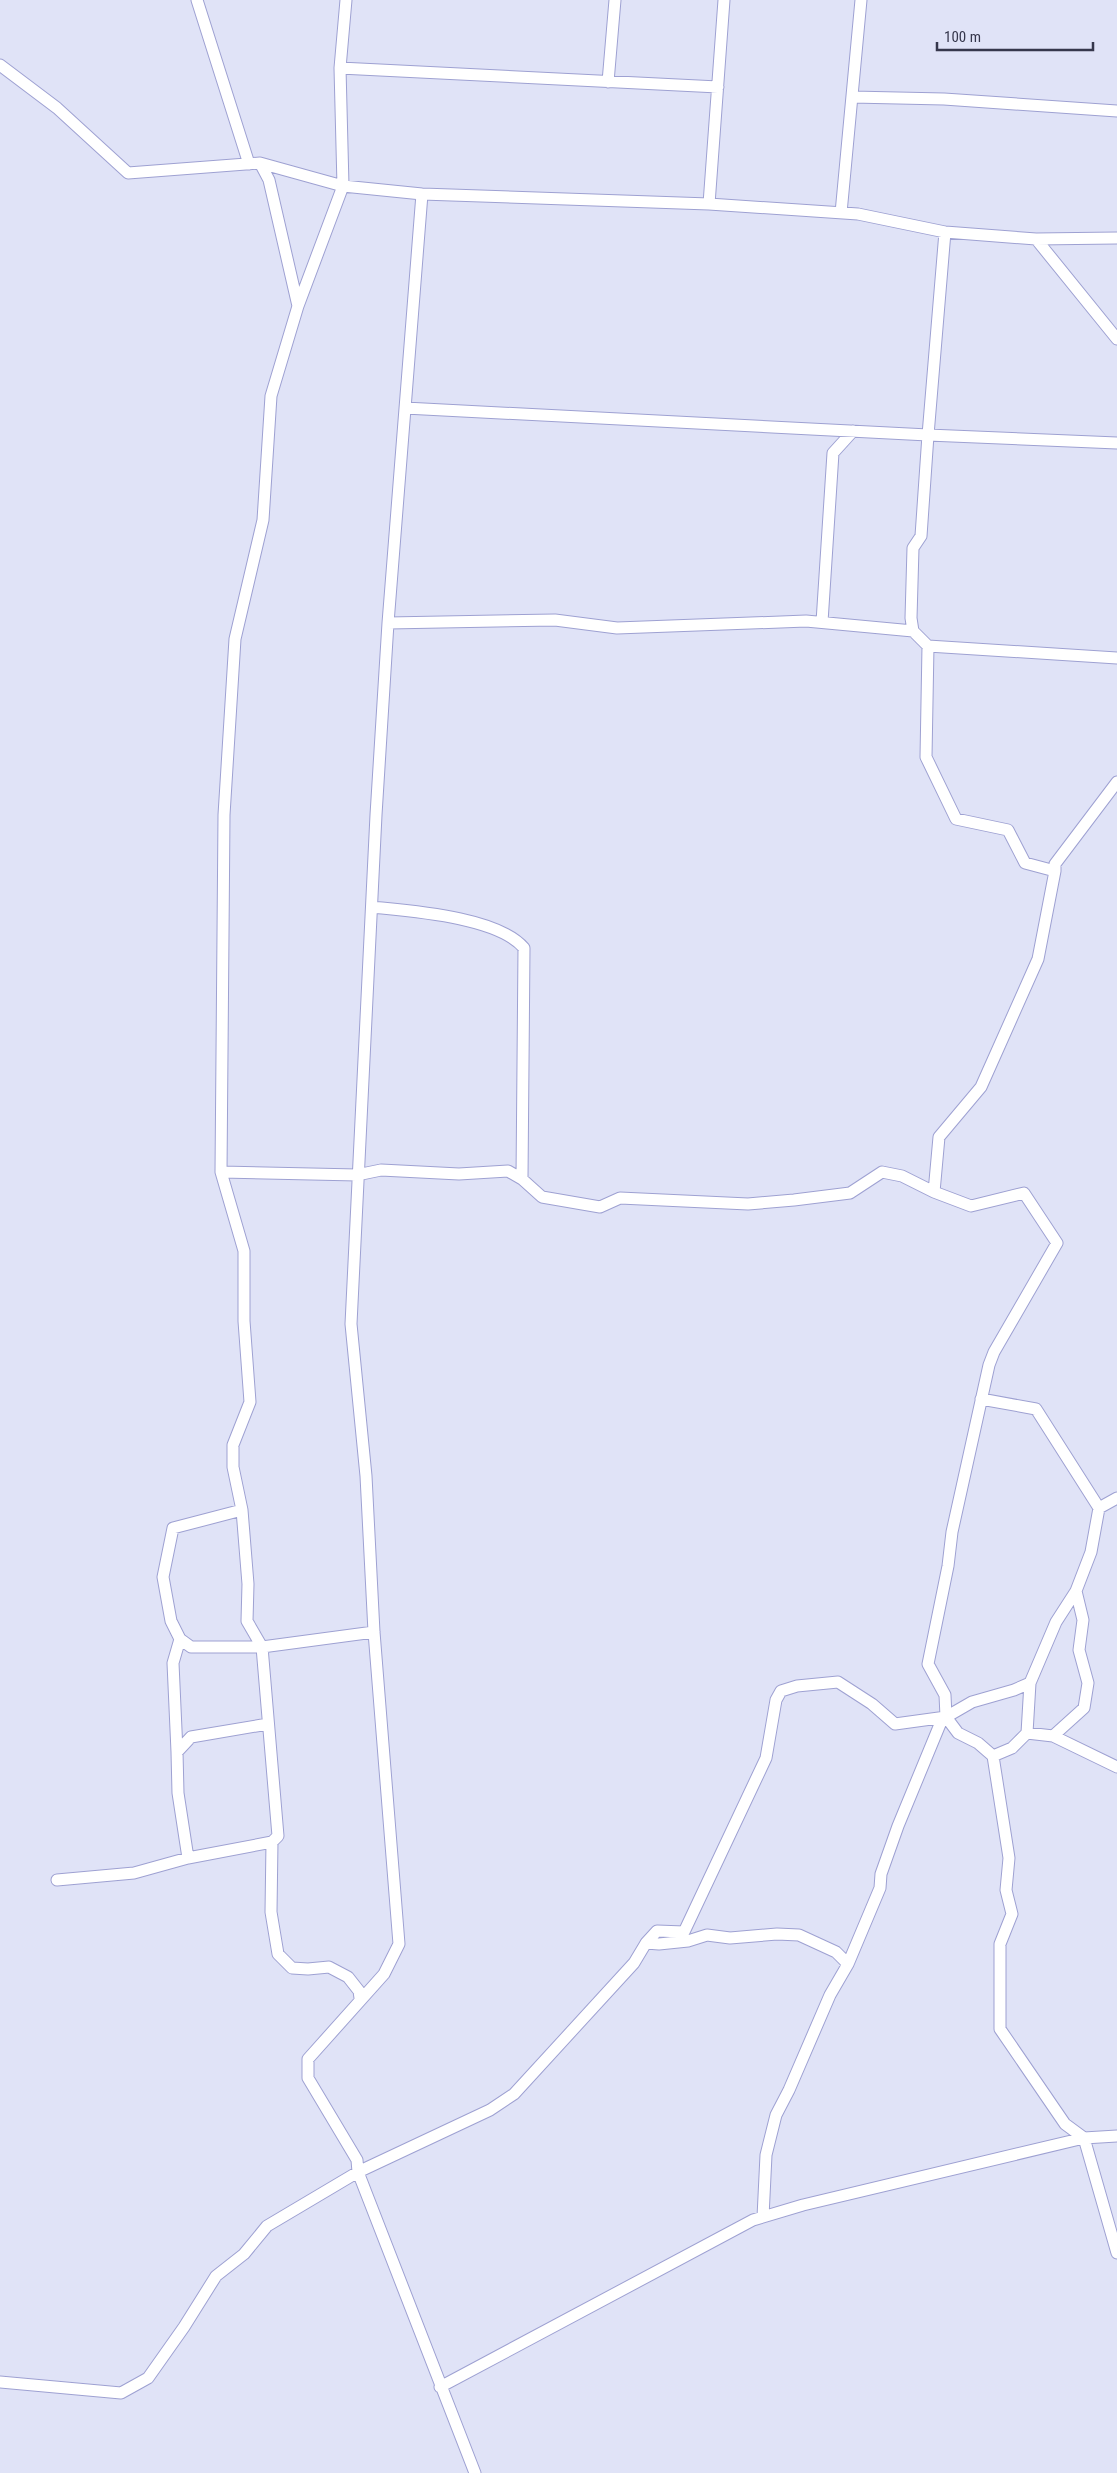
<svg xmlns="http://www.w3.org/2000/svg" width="1117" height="2473" viewBox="0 0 1117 2473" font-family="'Roboto Condensed',sans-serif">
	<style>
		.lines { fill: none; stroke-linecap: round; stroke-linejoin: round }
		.minor-casing { stroke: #9ea1d2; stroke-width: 13 }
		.minor { stroke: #fff; stroke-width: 11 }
	</style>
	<rect width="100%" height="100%" fill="#e0e3f7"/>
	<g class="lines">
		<g class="minor-casing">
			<path id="minor" d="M197,0L249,164
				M346,0L340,68L343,186L298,306L271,396L263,520L235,639L224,815L221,1172L244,1251V1321L250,1402L233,1445V1467L242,1510L248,1584L247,1621L262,1647L278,1836L272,1842L271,1912L278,1954L292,1968L308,1969L329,1967L348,1977L359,1991L360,1998
				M0,65L57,108L128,173L260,163L343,186L422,194L709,204L858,214L945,232L1036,239L1117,238
				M340,68L718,87
				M608,82L615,0
				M852,97L944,99L1117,111
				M260,163L269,180L298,306
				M422,194L388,623L376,815L351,1324L366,1476L374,1632L399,1944L384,1974L308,2059V2078L357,2160L358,2172L475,2473
				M709,204L724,0
				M841,213L861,0
				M1036,239L1117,339
				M405,408L928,435L945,232
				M1117,443L928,435L921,536L913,548L911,618L913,631L928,646L1117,658
				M822,622L833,453L853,431
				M388,623L555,620L617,628L806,621L913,631
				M928,646L926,757L956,819L1008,830L1025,863L1055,871
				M1117,782L1055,864V871L1038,959L981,1087L939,1137L934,1192L971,1206L1024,1193L1057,1243L994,1352L989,1365L952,1532L948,1566L928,1664L945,1695L946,1717L958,1733L978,1743L993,1756L1012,1748L1027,1733L1053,1736L1117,1767
				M372,907C411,911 498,917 524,948L522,1179
				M221,1172L357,1175L381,1170L459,1174L508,1171L522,1179L542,1197L600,1207L620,1198L748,1204L794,1200L850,1193L882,1172L902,1176L934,1192
				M981,1399L1036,1409L1099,1508L1117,1498
				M242,1510L173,1528L163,1577L171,1621L180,1639L191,1647H262L374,1632
				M1027,1733L1030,1683L1056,1622L1076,1591
				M1053,1736L1084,1708L1088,1683L1079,1650L1083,1620L1076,1591L1091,1552L1099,1508
				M177,1752L173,1663L180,1639
				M993,1756L1009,1858L1006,1890L1012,1914L1000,1944V2029L1065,2124L1084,2138L1117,2136
				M188,1858L178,1793L177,1752L191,1737L268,1724
				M57,1880L134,1873L188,1858L272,1842
				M646,1943L659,1944L688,1941L707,1935L730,1938L777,1934L799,1935L836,1952L848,1964
				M763,2217L766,2155L776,2115L789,2090L830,1995L848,1964L880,1888L881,1874L898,1826L943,1717
				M0,2382L121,2393L148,2378L184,2327L216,2276L244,2254L267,2226L358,2172L490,2110L514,2094L634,1963L646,1943L657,1931L684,1932L766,1758L776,1700L781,1691L797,1686L838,1682L872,1704L895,1724L946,1717L972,1702L1014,1690L1030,1683
				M440,2387L753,2220L803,2205L1084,2138L1117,2253"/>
		</g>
		<use href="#minor" class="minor"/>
	</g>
	<path d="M937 42v8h156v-8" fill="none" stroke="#36374c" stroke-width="2.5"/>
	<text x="944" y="42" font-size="15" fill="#36374c" stroke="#e0e3f7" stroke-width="4" paint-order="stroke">100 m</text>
</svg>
